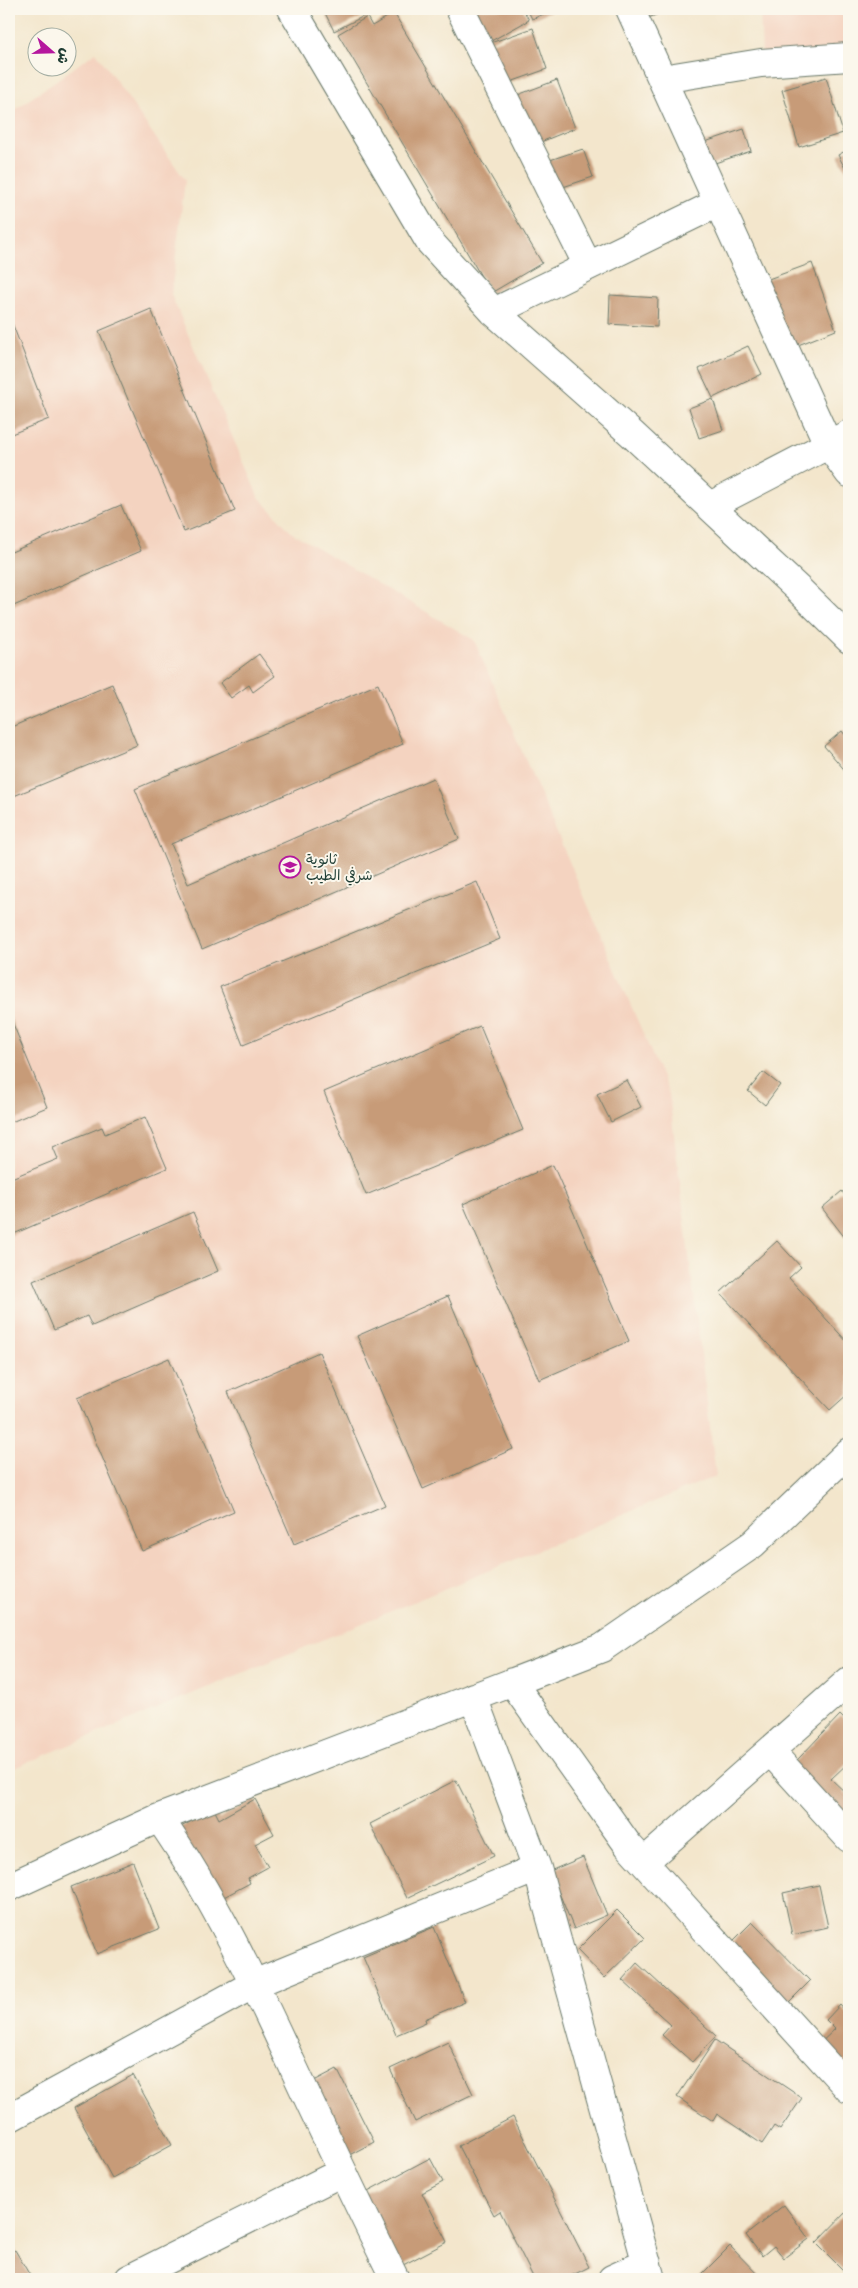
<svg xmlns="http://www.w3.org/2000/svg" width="858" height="2288" viewBox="0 0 858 2288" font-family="'Shantell Sans','Playpen Sans Arabic',sans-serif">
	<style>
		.built { fill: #f4d3c0 }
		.building { fill: #c79b78 }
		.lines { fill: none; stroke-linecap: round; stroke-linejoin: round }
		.minor-casing { stroke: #697869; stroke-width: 30 }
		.minor { stroke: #fff; stroke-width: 28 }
		.labels { text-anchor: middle; stroke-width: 4; stroke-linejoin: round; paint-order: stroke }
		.poi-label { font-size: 14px; fill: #1f3d34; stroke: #fbf7ec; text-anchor: start }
	</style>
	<rect width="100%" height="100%" fill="#fbf7ec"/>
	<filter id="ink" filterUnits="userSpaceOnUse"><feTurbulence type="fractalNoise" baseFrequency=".02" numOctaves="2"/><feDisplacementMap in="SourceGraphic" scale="10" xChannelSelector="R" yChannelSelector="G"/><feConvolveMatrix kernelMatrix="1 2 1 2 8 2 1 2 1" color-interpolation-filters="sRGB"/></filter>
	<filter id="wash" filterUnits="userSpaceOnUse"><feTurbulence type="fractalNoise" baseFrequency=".0096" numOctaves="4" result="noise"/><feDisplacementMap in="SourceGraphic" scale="20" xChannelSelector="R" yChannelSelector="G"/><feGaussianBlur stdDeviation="1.12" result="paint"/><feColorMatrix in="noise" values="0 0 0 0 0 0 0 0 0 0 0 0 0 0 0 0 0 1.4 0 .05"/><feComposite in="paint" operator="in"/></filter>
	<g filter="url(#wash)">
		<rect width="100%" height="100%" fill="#f3e6cc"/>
		<path class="built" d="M760,9H849V51L762,55Z
			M96,52L185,180L171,295L258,496L292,533L474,640L669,1094L716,1476L9,1770V114Z"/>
		<g id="blocks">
			<path class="building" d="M323,9H378L334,31Z
				M456,9H523L529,20L482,46L533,28L547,69L491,89Z
				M527,9H555L532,19Z
				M627,9H671L633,24Z
				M394,13L542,263L491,293L338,34L367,17L372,26Z
				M826,77L843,133L799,147L782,90Z
				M557,80L575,128L526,148L507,99Z
				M744,129L751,151L703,167L696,145Z
				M583,149L593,177L548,192L538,164Z
				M849,149V176L838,155Z
				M812,263L836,330L788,349L763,281Z
				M610,295L658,298L657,327L609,324Z
				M151,309L235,511L184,532L99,331Z
				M9,315L49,419L9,435Z
				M748,346L762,374L713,398L699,369Z
				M713,399L723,430L699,438L689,408Z
				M121,505L141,551L9,608V553Z
				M259,654L275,676L253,692L249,685L231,698L220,683Z
				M112,684L137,745L9,798V728Z
				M378,684L403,744L171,844L188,884L433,778L459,839L202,949L135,789Z
				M842,731L849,740V775L824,746Z
				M477,882L500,939L243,1045L220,987Z
				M9,1014L47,1107L9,1123Z
				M480,1026L523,1130L366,1195L324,1092Z
				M763,1072L780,1085L765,1105L748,1091Z
				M627,1080L641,1107L611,1122L597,1094Z
				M145,1117L167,1168L9,1236V1179L58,1159L53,1147L102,1127L105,1134Z
				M553,1165L629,1341L539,1380L463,1204Z
				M842,1191L849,1201V1243L822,1208Z
				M193,1212L218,1271L92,1326L87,1316L54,1330L33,1281Z
				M777,1241L801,1267L789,1278L849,1344V1393L830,1410L720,1293Z
				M448,1296L513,1449L423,1489L357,1336Z
				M319,1352L385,1505L294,1544L228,1392Z
				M169,1358L234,1511L142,1551L77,1398Z
				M840,1715L849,1724V1762L831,1779L847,1794L849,1791V1840L781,1777Z
				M456,1780L494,1856L407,1898L370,1824Z
				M255,1799L274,1834L255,1844L268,1867L248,1878L250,1883L207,1906L168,1834L214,1809L219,1819Z
				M583,1857L607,1915L574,1929L550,1871Z
				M133,1862L159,1929L97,1954L71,1887Z
				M819,1885L828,1927L792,1935L783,1893Z
				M617,1910L645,1938L604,1978L577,1950Z
				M752,1922L810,1981L774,2017L716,1958Z
				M434,1927L465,2002L425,2019L426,2022L396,2035L363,1957Z
				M637,1963L716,2036L692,2062L662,2035L671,2025L622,1980Z
				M840,2005L849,2015V2059L838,2071L815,2048L835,2029L826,2020Z
				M715,2040L802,2098L780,2130L774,2126L762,2144L717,2114L713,2121L677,2097Z
				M448,2042L473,2094L415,2122L390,2069Z
				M337,2069L374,2142L336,2162L299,2089Z
				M133,2075L172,2145L112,2178L74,2108Z
				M513,2117L589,2267L565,2279H534L500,2211L494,2215L458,2146Z
				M430,2158L443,2182L422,2193L447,2242L384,2275L347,2202Z
				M784,2205L809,2239L784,2258L774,2246L762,2256L746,2235Z
				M849,2209V2276L816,2243Z
				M730,2246L762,2279H697Z
				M15,2250L32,2279H9V2254Z"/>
		</g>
	</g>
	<g filter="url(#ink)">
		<use href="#blocks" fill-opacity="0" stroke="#697869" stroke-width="1"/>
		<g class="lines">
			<g class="minor-casing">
				<path id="minor" d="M292,9L429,241L494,312L632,434L798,589L849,639
					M460,9L588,266
					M630,9L828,444L849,473
					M662,79L761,63L849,57
					M494,312L718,203
					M710,506L849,434
					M512,1682L628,1845L849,2089
					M473,1697L537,1868L651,2279
					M770,1751L849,1838
					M159,1818C215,1898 256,1987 297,2075C329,2143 361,2211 395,2279
					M644,1862L849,1681
					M9,1887L159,1818L602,1648L753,1544L849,1452
					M9,2118L254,1984L537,1868
					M129,2279L342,2172
					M612,2279L647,2263"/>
			</g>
			<use href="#minor" class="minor"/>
		</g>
	</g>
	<defs>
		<g id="school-ring" transform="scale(1.125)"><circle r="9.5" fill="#fbf7ec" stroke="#b5179e" stroke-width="1.5"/><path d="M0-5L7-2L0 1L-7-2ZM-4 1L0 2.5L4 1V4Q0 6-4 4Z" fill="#b5179e"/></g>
	</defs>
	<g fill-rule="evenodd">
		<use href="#school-ring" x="290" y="867"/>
	</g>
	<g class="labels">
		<g class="poi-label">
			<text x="306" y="864">ثانوية<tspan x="306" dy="16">شرفي الطيب</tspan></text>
		</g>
	</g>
	<rect width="858" height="2288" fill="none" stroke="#fbf7ec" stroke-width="30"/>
	<g transform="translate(52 52) rotate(110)"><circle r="24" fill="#fbf7ec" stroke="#a3ada2"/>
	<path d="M0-4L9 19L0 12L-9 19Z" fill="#b5179e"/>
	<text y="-8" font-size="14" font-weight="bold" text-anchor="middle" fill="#1f3d34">ش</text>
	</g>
</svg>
